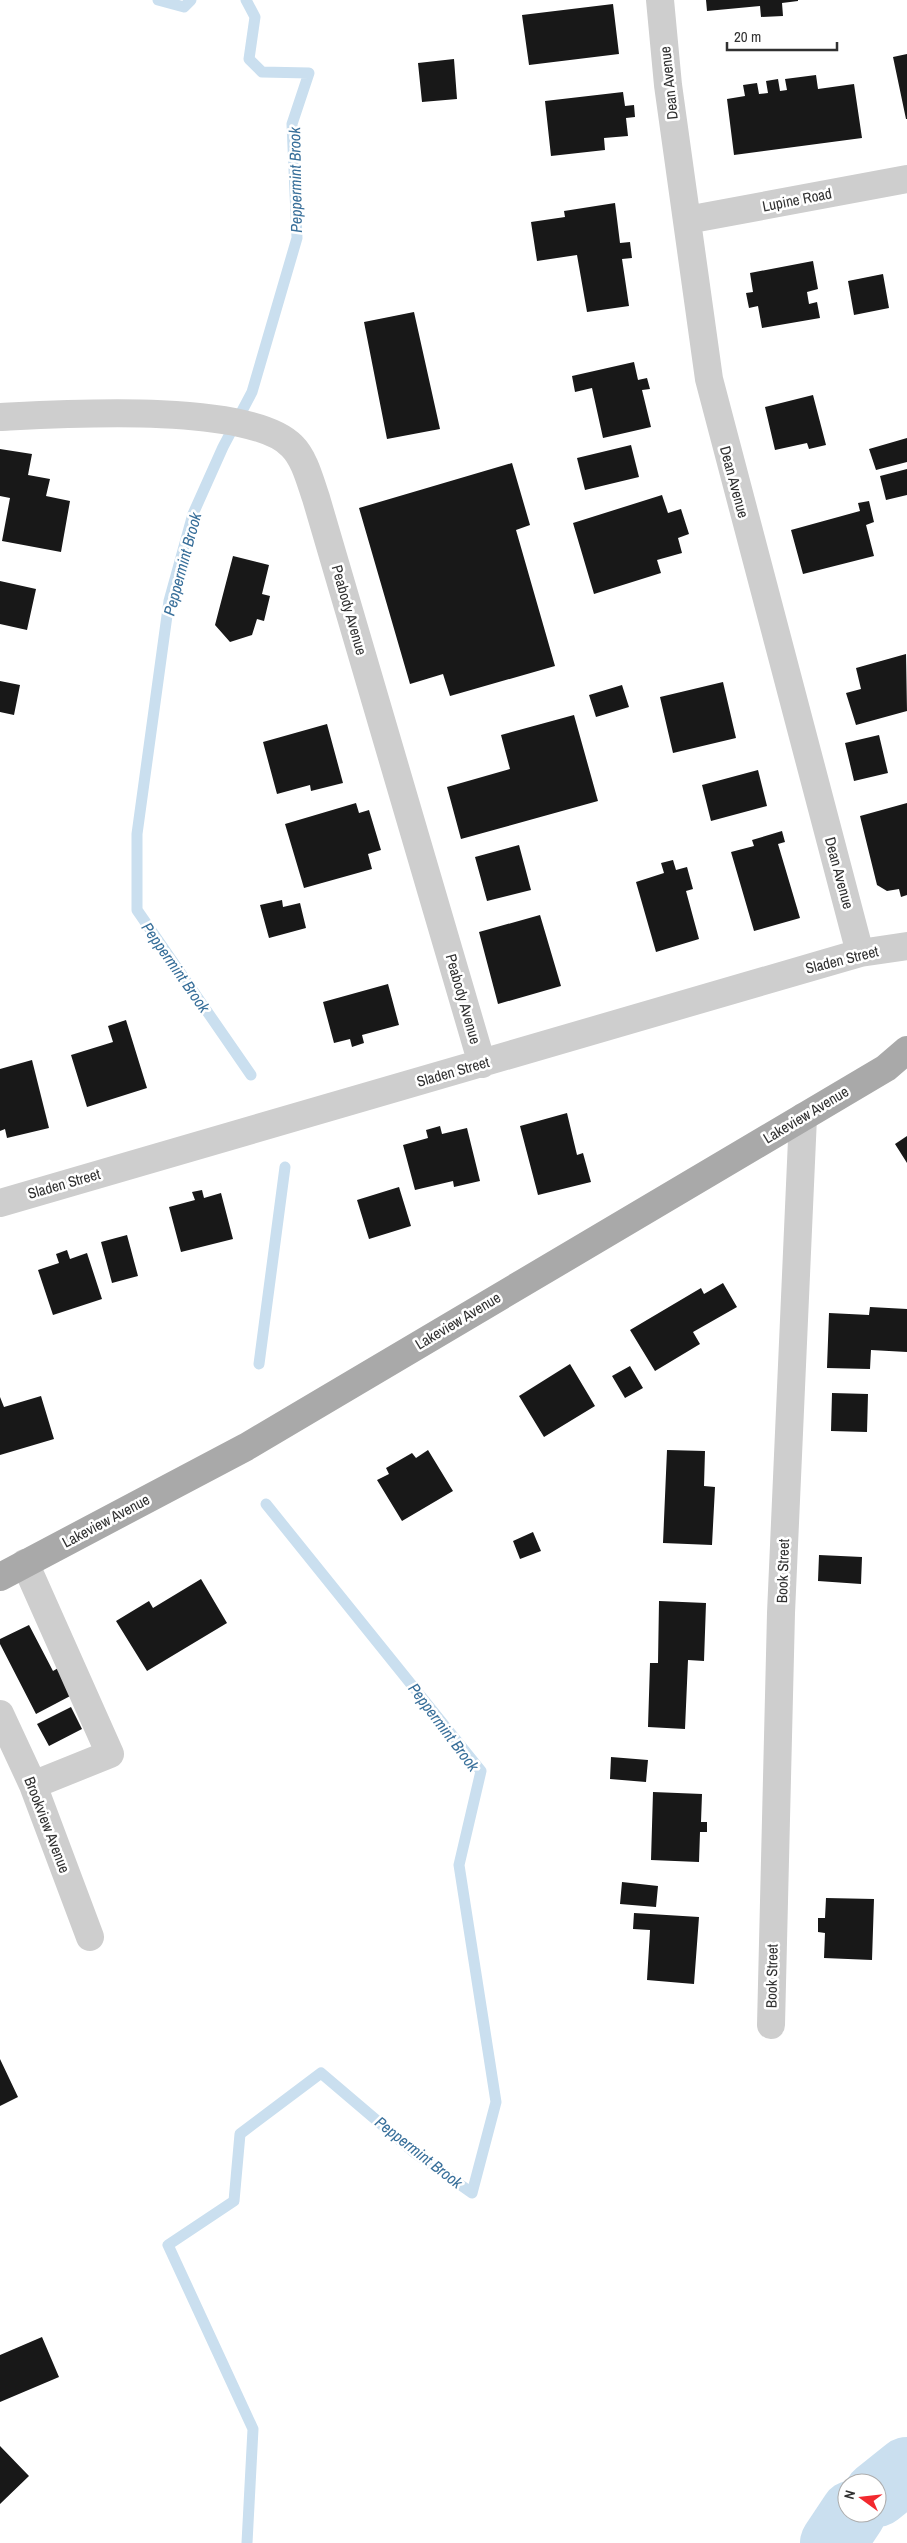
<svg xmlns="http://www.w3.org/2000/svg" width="907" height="2543" viewBox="0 0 907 2543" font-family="'Archivo Narrow',sans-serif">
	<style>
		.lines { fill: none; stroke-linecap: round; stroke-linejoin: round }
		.stream { stroke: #cadfef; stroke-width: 11 }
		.river { stroke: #cadfef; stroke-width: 66 }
		.building { fill: #181818 }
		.minor { stroke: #cecece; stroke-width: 28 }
		.major { stroke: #a9a9a9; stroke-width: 28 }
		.labels { text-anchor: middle; stroke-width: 5; stroke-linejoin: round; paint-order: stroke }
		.street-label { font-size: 15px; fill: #313131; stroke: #fff }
		.water-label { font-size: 16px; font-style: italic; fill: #386f9a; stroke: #fff }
	</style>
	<rect width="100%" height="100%" fill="#fff"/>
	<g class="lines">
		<path class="stream" d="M158,0L184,7L191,0
			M246,0L255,17L249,59L262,72L309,73L292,124L297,238L252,392L223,447L193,514L169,601L137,834V910L251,1075
			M259,1364L285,1167
			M247,2543L253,2429L168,2245L234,2201L240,2134L321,2073L415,2153L472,2193L496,2102L459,1865L481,1771L266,1504"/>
		<path class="river" d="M877,2494L907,2470
			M833,2543L853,2513"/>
	</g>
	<path class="building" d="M706,0H798V1L782,3L783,16L761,17L760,6L707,11Z
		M613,4L619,54L529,65L522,15Z
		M907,54V119H906L893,57Z
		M454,59L457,99L422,102L418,63Z
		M816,75L818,89L854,84L862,138L734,155L727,99L745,96L743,85L757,83L759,94L768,93L766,81L778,79L780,91L787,90L785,79Z
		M623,92L625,106L634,105L635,117L626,118L628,136L604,138L605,150L551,156L545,101Z
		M615,203L620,243L630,242L632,258L622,259L629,306L587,312L577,255L537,261L531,222L565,217L564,211Z
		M813,261L818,289L807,292L809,304L817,302L820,318L762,328L758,306L749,308L746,293L753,292L750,273Z
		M883,274L889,308L854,315L848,281Z
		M414,312L440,429L387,439L364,322Z
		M634,362L638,380L647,378L650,389L642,390L651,427L603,438L592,388L575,392L572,376Z
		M813,395L826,445L809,449L807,443L775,450L765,407Z
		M907,438V462L876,470L869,449Z
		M631,445L639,477L585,490L577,458Z
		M0,449L32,454L28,475L50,479L46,496L70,501L61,552L2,541L10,498L0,496Z
		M512,463L530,525L516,530L555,666L450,696L443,674L410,684L359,508Z
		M907,469V495L886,500L880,476Z
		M662,495L668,513L681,509L689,534L678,538L682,553L657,560L661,573L594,594L573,523Z
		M869,501L874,522L866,525L874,556L803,574L791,530L860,511L858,503Z
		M233,556L269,565L262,594L270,596L264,621L257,619L252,635L230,642L215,625Z
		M0,581L36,589L27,630L0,624Z
		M906,654L907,711L856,725L846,693L861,689L856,668Z
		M0,681L20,685L14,715L0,712Z
		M723,682L736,738L673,753L660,697Z
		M622,685L629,707L596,717L589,695Z
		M574,715L598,801L461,839L447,787L510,769L501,735Z
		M327,724L343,783L311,791L310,785L277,794L263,742Z
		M879,735L888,773L854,781L845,743Z
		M758,770L767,806L711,821L702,785Z
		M356,803L359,813L369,810L381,850L368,854L372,869L304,888L285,824Z
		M907,803V895L901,897L899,889L887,891L877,885L860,816Z
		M782,831L785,842L778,844L800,918L754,931L731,852L754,846L752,840Z
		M519,845L531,890L487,901L475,857Z
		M673,860L676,870L687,867L693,889L686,891L699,939L656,952L636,882L664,873L661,863Z
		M282,900L283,907L300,903L306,928L269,938L260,905Z
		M540,915L561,986L498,1004L479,932Z
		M388,984L399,1025L362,1035L364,1043L352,1047L350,1039L334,1043L323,1002Z
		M126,1020L147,1088L87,1107L71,1055L113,1042L108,1026Z
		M32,1060L49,1128L7,1138L5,1129L0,1131V1069Z
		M567,1113L577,1155L583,1153L591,1182L538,1195L520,1126Z
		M440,1126L442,1134L467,1128L480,1181L454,1187L453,1181L415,1190L403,1145L428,1138L426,1130Z
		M907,1136V1163L895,1144Z
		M399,1187L411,1226L369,1239L357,1200Z
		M202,1190L204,1198L221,1193L233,1239L181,1252L169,1207L195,1200L192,1192Z
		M127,1235L138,1276L112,1283L101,1242Z
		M67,1250L70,1259L87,1253L102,1299L53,1315L38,1270L59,1263L56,1254Z
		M723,1283L737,1307L693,1332L700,1344L655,1371L630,1330L701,1288L704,1294Z
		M870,1307L907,1309V1352L871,1350L870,1369L827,1368L829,1313L869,1315Z
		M570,1364L595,1406L544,1437L519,1396Z
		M630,1366L643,1388L625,1398L612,1376Z
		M832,1393L868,1394L867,1432L831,1431Z
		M41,1396L54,1439L0,1455V1397L4,1407Z
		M428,1450L453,1491L402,1521L377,1480L389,1474L386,1468L412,1453L416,1458Z
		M667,1450L705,1451L704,1486L715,1487L712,1545L663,1543Z
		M533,1532L541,1551L520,1559L513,1541Z
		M819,1555L862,1557L861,1584L818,1581Z
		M201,1579L227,1623L147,1671L116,1621L149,1601L153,1608Z
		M659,1601L706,1603L704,1661L688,1660L685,1729L648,1727L650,1663H658Z
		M29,1625L53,1671L60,1667L74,1694L36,1714L0,1644V1639Z
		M71,1707L82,1729L49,1746L37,1724Z
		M611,1757L648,1760L646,1782L610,1779Z
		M653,1792L702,1794L701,1822H707V1832H700L699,1862L651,1860Z
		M622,1882L658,1886L656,1907L620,1904Z
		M826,1898L874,1899L872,1960L824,1958L825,1933L818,1932V1918H825Z
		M634,1913L699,1917L694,1984L647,1980L650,1930L633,1929Z
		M0,2059L18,2097L0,2106Z
		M42,2337L59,2377L0,2402V2355Z
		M0,2446L29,2476L0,2504Z"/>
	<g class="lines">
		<path class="minor" d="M660,0L668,85L709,379L860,953
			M687,220L907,179
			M0,417C61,414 250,402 292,446C305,459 310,481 316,498L482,1064
			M0,1203L860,953L907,946
			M25,1563L110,1754L33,1785
			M0,1714L33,1785L90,1937
			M771,2025L781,1613L803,1117"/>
		<path class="major" d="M0,1577L246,1447L886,1068L907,1050"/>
	</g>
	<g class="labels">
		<g class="street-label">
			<text transform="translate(669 83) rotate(-96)" y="5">Dean Avenue</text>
			<text transform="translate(797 200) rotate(-11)" y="5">Lupine Road</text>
			<text transform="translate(734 482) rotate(75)" y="5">Dean Avenue</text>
			<text transform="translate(349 610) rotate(74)" y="5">Peabody Avenue</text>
			<text transform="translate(839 873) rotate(75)" y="5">Dean Avenue</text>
			<text transform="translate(842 960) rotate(-14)" y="5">Sladen Street</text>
			<text transform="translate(463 999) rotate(74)" y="5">Peabody Avenue</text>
			<text transform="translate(453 1072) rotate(-16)" y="5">Sladen Street</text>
			<text transform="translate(806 1115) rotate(-31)" y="5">Lakeview Avenue</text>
			<text transform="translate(64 1184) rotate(-16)" y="5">Sladen Street</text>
			<text transform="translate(458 1321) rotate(-31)" y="5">Lakeview Avenue</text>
			<text transform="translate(106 1521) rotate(-28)" y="5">Lakeview Avenue</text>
			<text transform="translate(783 1571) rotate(-88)" y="5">Book Street</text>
			<text transform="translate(47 1825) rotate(69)" y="5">Brookview Avenue</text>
			<text transform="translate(772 1976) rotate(-89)" y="5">Book Street</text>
		</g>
		<g class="water-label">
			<text transform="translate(295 180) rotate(-91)" y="6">Peppermint Brook</text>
			<text transform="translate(182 564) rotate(-75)" y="6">Peppermint Brook</text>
			<text transform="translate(176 967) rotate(55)" y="6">Peppermint Brook</text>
			<text transform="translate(444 1727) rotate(53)" y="6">Peppermint Brook</text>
			<text transform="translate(419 2152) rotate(38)" y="6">Peppermint Brook</text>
		</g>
	</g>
	<g transform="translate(862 2498) rotate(285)"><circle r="24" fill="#ffffff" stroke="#adadad"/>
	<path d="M0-4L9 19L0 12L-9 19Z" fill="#f2292e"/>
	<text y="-8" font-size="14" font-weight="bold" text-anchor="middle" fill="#313131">N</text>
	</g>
	<path d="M727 42v8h110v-8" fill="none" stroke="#313131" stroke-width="2.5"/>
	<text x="734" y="42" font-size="15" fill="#313131" stroke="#ffffff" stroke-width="4" paint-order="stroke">20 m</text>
</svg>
